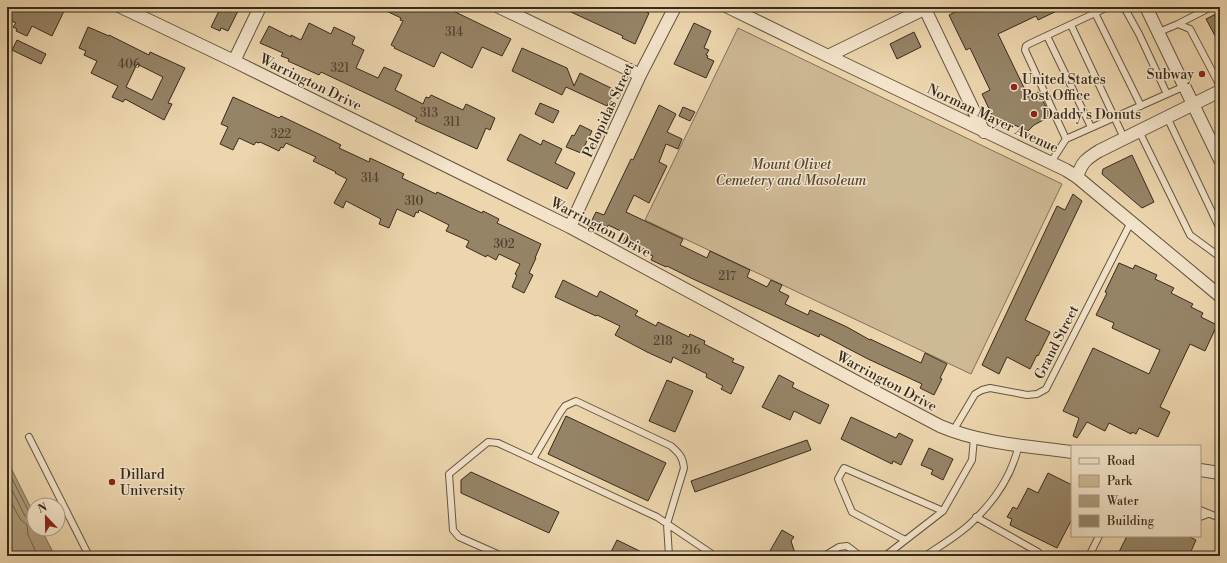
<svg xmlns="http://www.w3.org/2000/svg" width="1227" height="563" viewBox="0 0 1227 563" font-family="'Libre Bodoni',serif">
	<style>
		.green { fill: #ceb995; stroke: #827258 }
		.water { fill: #af9c7c; stroke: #7f6f55 }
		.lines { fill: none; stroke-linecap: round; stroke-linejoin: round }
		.shore { stroke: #73644c; stroke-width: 1 }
		.building { fill: #968467; stroke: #372b1b; fill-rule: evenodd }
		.lane-casing { stroke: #645640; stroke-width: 8 }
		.street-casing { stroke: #645640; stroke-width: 14 }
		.lane { stroke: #f3e4ca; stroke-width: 6 }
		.street { stroke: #f3e4ca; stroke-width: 12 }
		.poi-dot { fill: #8f2418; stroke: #f3e4ca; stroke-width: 1.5 }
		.labels { text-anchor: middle; stroke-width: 3; stroke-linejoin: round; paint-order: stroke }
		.number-label { font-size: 12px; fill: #4f412e }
		.poi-label { font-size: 14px; fill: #372b1b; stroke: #f3e4ca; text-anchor: start }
		.street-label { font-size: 14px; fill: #372b1b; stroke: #f3e4ca }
		.park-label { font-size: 14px; font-style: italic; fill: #554733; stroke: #f3e4ca }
	</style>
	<rect width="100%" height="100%" fill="#edd6ae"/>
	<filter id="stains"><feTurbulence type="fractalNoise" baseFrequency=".005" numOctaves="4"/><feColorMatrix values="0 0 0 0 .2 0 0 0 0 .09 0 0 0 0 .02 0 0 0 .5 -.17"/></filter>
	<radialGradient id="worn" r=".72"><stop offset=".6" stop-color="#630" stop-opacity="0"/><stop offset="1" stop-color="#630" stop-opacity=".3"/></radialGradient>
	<path class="green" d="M738,28L1062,184L971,374L645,220Z"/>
	<path class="water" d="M7,460L34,514V529H41L55,556H7Z"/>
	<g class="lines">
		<path class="shore" d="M7,469L29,512L34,515
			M7,480L25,516L29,519L34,520
			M7,494L20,519L27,525L28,535L38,556"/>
	</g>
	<path class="building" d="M7,7H55L64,11L52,36L32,26L27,36L16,31L17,29L13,27L16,23L7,19Z
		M221,7H240L228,31L221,28L220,31L211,27Z
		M378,7H445L511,39L502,56L482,47L472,68L441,52L434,67L394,48L395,47L391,45L403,21L400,20L401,18Z
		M560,7H635L649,13L635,44L622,38L623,36Z
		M965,7H1065L1038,20L1036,16L998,34L1028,96L1038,92L1051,116L1034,125L1028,131L992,115L982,94L990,90L970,48L966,50L949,15Z
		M1220,12V45L1206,19Z
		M309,23L331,34L334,27L355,37L352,44L364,50L356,68L378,78L384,67L402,75L395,90L423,104L426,97L429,98L431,95L463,110L466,104L495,118L490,130L486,128L477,149L415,121L417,118L395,107L321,72L319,75L288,61L289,59L281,56L283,53L260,43L269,26L291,37V35L301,40Z
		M694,23L711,31L704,48L709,50L706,55L708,56L707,58L714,61L706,78L674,64Z
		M88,27L109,36V35L149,55L150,52L185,68L168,103L172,104L164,120L125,99L123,102L112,97L118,86L91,73L97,61L84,55L86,51L79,48ZM137,64L163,77L152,100L126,87Z
		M914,32L921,47L897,59L890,44Z
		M17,40L46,54L41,64L12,50Z
		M522,48L567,68L574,86L580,73L615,90L607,106L566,87L562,95L512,71Z
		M233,97L279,118L281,116L325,137L341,145L339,148L369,162L370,158L404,174L402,178L436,194L437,192L482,213L483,211L499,219L497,223L541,244L535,258H536L529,273L533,275L524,293L512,287L517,275L515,274L520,264L499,254L496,260L487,255L486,257L466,247L469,241L446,231L449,225L419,210L418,213L416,212L414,217L397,209L389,228L379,224L381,219L346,201L343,208L334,203L347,179L335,173L336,172L313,161L316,157L286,143L283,148L281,147L279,151L260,142L259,143L256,142L254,145L239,138L233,150L220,144L228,127L221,124Z
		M540,103L559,111L553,123L535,114Z
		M659,105L676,114L667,132L682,139L678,149L666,144L659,162L667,166L649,203L634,195L626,212L683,239L680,245L707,258L710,251L750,270L747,277L767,287L771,280L782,285L779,291L789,296L785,304L808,315L810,310L847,327L870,340V339L921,363L925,353L947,364L940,378L942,379L934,395L920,388L922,384L868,359L828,338L820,334L819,337L757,308L693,279L667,266L666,267L651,260L653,256L623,242L627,234L608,225L605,233L589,226L596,212L604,215L631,159L633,160Z
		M683,107L695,112L690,121L679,116Z
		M580,125L592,131L581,153L566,147L572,135L574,136Z
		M520,134L541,145L543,140L562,149L555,163L575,173L567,189L507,160Z
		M1132,155L1154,202L1142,208L1102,174L1103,169Z
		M1073,194L1082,201L1025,320L1050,332L1038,356L1037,355L1030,369L1007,357L999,374L982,365L1057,206L1065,210Z
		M1119,263L1133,269L1135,265L1157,275L1155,279L1174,288L1171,293L1193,304L1191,307L1203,313L1201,317L1217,325L1205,351L1190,344L1160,407L1170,412L1158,437L1139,428L1136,434L1132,432L1131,434L1109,423L1105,431L1087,422L1077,438L1073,436L1079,418L1063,411L1093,348L1149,374L1160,350L1112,328L1114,323L1096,315L1107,293L1105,292Z
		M563,280L597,297L600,291L638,311L635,315L656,326L658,322L689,337L690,334L705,341L704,344L734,359L732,362L744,367L731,394L721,389L723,386L706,377L707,374L673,357L671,363L647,352L615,335L620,326L597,315L596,316L555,297Z
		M779,375L794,383L792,387L829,405L820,424L794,411L790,420L762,407Z
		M667,380L693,391L675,432L649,421Z
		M566,416L666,463L648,501L548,454Z
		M851,417L896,438L899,433L913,440L901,465L893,461L892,464L841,439Z
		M807,440L811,450L695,492L691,481Z
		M929,448L953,459L943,480L931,474L933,470L921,465Z
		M471,472L559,512L549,533L461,493V480Z
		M1048,473L1072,485V519L1057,548L1010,525L1012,519L1007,517L1013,507L1017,509L1028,488L1038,493Z
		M782,530L794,537L791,541L796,556H767Z
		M1127,536H1188L1196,540L1189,556H1117Z
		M617,540L650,556H609Z"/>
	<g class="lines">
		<g class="lane-casing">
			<path id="lane" d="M1124,7L1139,34L1167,94
				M1095,13L1141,106
				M1178,24L1211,7
				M1071,25L1124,138
				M1159,32L1178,24L1190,29L1220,86
				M1047,36L1091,127
				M1167,117L1220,229
				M1139,131L1190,235L1220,257
				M1066,139L1025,50L1026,46L1029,44L1108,7
				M1051,162L1066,139L1185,86
				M953,431L975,394L982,390L990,388L1027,395L1037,394L1046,389L1131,222
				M29,437L89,556
				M533,459L560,413L565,406L576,401L671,446C679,453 683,457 684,468L667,524L669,556
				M1200,510L1220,518
				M976,517L1038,552
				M1200,517L1208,514
				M905,540L852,512L838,479L844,468L943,511
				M502,556L459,537L453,530L449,474L488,442L498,443L657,517L715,556
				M824,556L839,547L847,546L860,556
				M885,556L943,511L972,460L974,438
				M925,556C940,546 957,536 970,524C993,503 1012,476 1019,444
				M1089,556L1099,536"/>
		</g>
		<g class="street-casing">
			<path id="street" d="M121,7L234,61L570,227L855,381L940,426C982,444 1028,446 1072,452
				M499,7L640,75
				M728,7L828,56L1066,170L1077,177L1220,296
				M924,7L984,132
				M1146,7L1220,160
				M828,56L928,7
				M234,61L260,7
				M1077,177C1082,162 1086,159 1099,151L1220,91
				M570,227L640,75L675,7
				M1200,470L1220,473"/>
		</g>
		<use href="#lane" class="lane"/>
		<use href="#street" class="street"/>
	</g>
	<g class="poi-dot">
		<circle cx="1202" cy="74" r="4"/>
		<circle cx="1014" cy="87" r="4"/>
		<circle cx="1034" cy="114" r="4"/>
		<circle cx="112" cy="482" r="4"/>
	</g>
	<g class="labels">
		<g class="number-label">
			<text x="454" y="36">314</text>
			<text x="129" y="68">406</text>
			<text x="340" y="72">321</text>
			<text x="429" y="117">313</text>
			<text x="452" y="126">311</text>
			<text x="281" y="138">322</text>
			<text x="370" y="182">314</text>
			<text x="414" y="205">310</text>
			<text x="504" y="248">302</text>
			<text x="727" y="280">217</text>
			<text x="663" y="345">218</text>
			<text x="691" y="354">216</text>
		</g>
		<g class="poi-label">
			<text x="1194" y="79" text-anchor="end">Subway</text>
			<text x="1022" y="84">United States<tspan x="1022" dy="16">Post Office</tspan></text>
			<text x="1042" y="119">Daddy's Donuts</text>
			<text x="120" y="479">Dillard<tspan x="120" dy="16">University</tspan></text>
		</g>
		<g class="street-label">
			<text transform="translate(311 82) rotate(26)" y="5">Warrington Drive</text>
			<text transform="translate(608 110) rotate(-65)" y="5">Pelopidas Street</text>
			<text transform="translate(993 118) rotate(25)" y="5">Norman Mayer Avenue</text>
			<text transform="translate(601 227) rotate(28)" y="5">Warrington Drive</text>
			<text transform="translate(1056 342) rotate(-63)" y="5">Grand Street</text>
			<text transform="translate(887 381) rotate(28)" y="5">Warrington Drive</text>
		</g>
		<g class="park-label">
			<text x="791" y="169">Mount Olivet<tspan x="791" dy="16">Cemetery and Masoleum</tspan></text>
		</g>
	</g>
	<rect width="1227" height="563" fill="none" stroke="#edd6ae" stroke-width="24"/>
	<rect x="8" y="8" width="1211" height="547" fill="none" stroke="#372b1b" stroke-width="2"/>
	<rect x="12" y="12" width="1203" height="539" fill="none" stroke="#372b1b"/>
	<rect x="1071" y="445" width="130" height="92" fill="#f3e4ca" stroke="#a89a84"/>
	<rect x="1079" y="458" width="20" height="6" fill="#f3e4ca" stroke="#a89a84"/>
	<text x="1107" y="465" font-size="12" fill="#372b1b">Road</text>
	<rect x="1079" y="475" width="20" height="12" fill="#ceb995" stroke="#a89a84"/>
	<text x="1107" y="485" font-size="12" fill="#372b1b">Park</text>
	<rect x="1079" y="495" width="20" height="12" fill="#af9c7c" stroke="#a89a84"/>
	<text x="1107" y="505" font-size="12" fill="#372b1b">Water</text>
	<rect x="1079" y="515" width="20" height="12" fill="#968467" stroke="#a89a84"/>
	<text x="1107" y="525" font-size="12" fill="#372b1b">Building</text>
	<g transform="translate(46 517) rotate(338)"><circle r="19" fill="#f3e4ca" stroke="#a89a84"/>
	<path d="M0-3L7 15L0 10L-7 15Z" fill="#8f2418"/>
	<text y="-6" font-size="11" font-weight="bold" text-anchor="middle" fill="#372b1b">N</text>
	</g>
	<rect width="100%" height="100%" filter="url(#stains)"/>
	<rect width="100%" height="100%" fill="url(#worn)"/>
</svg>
